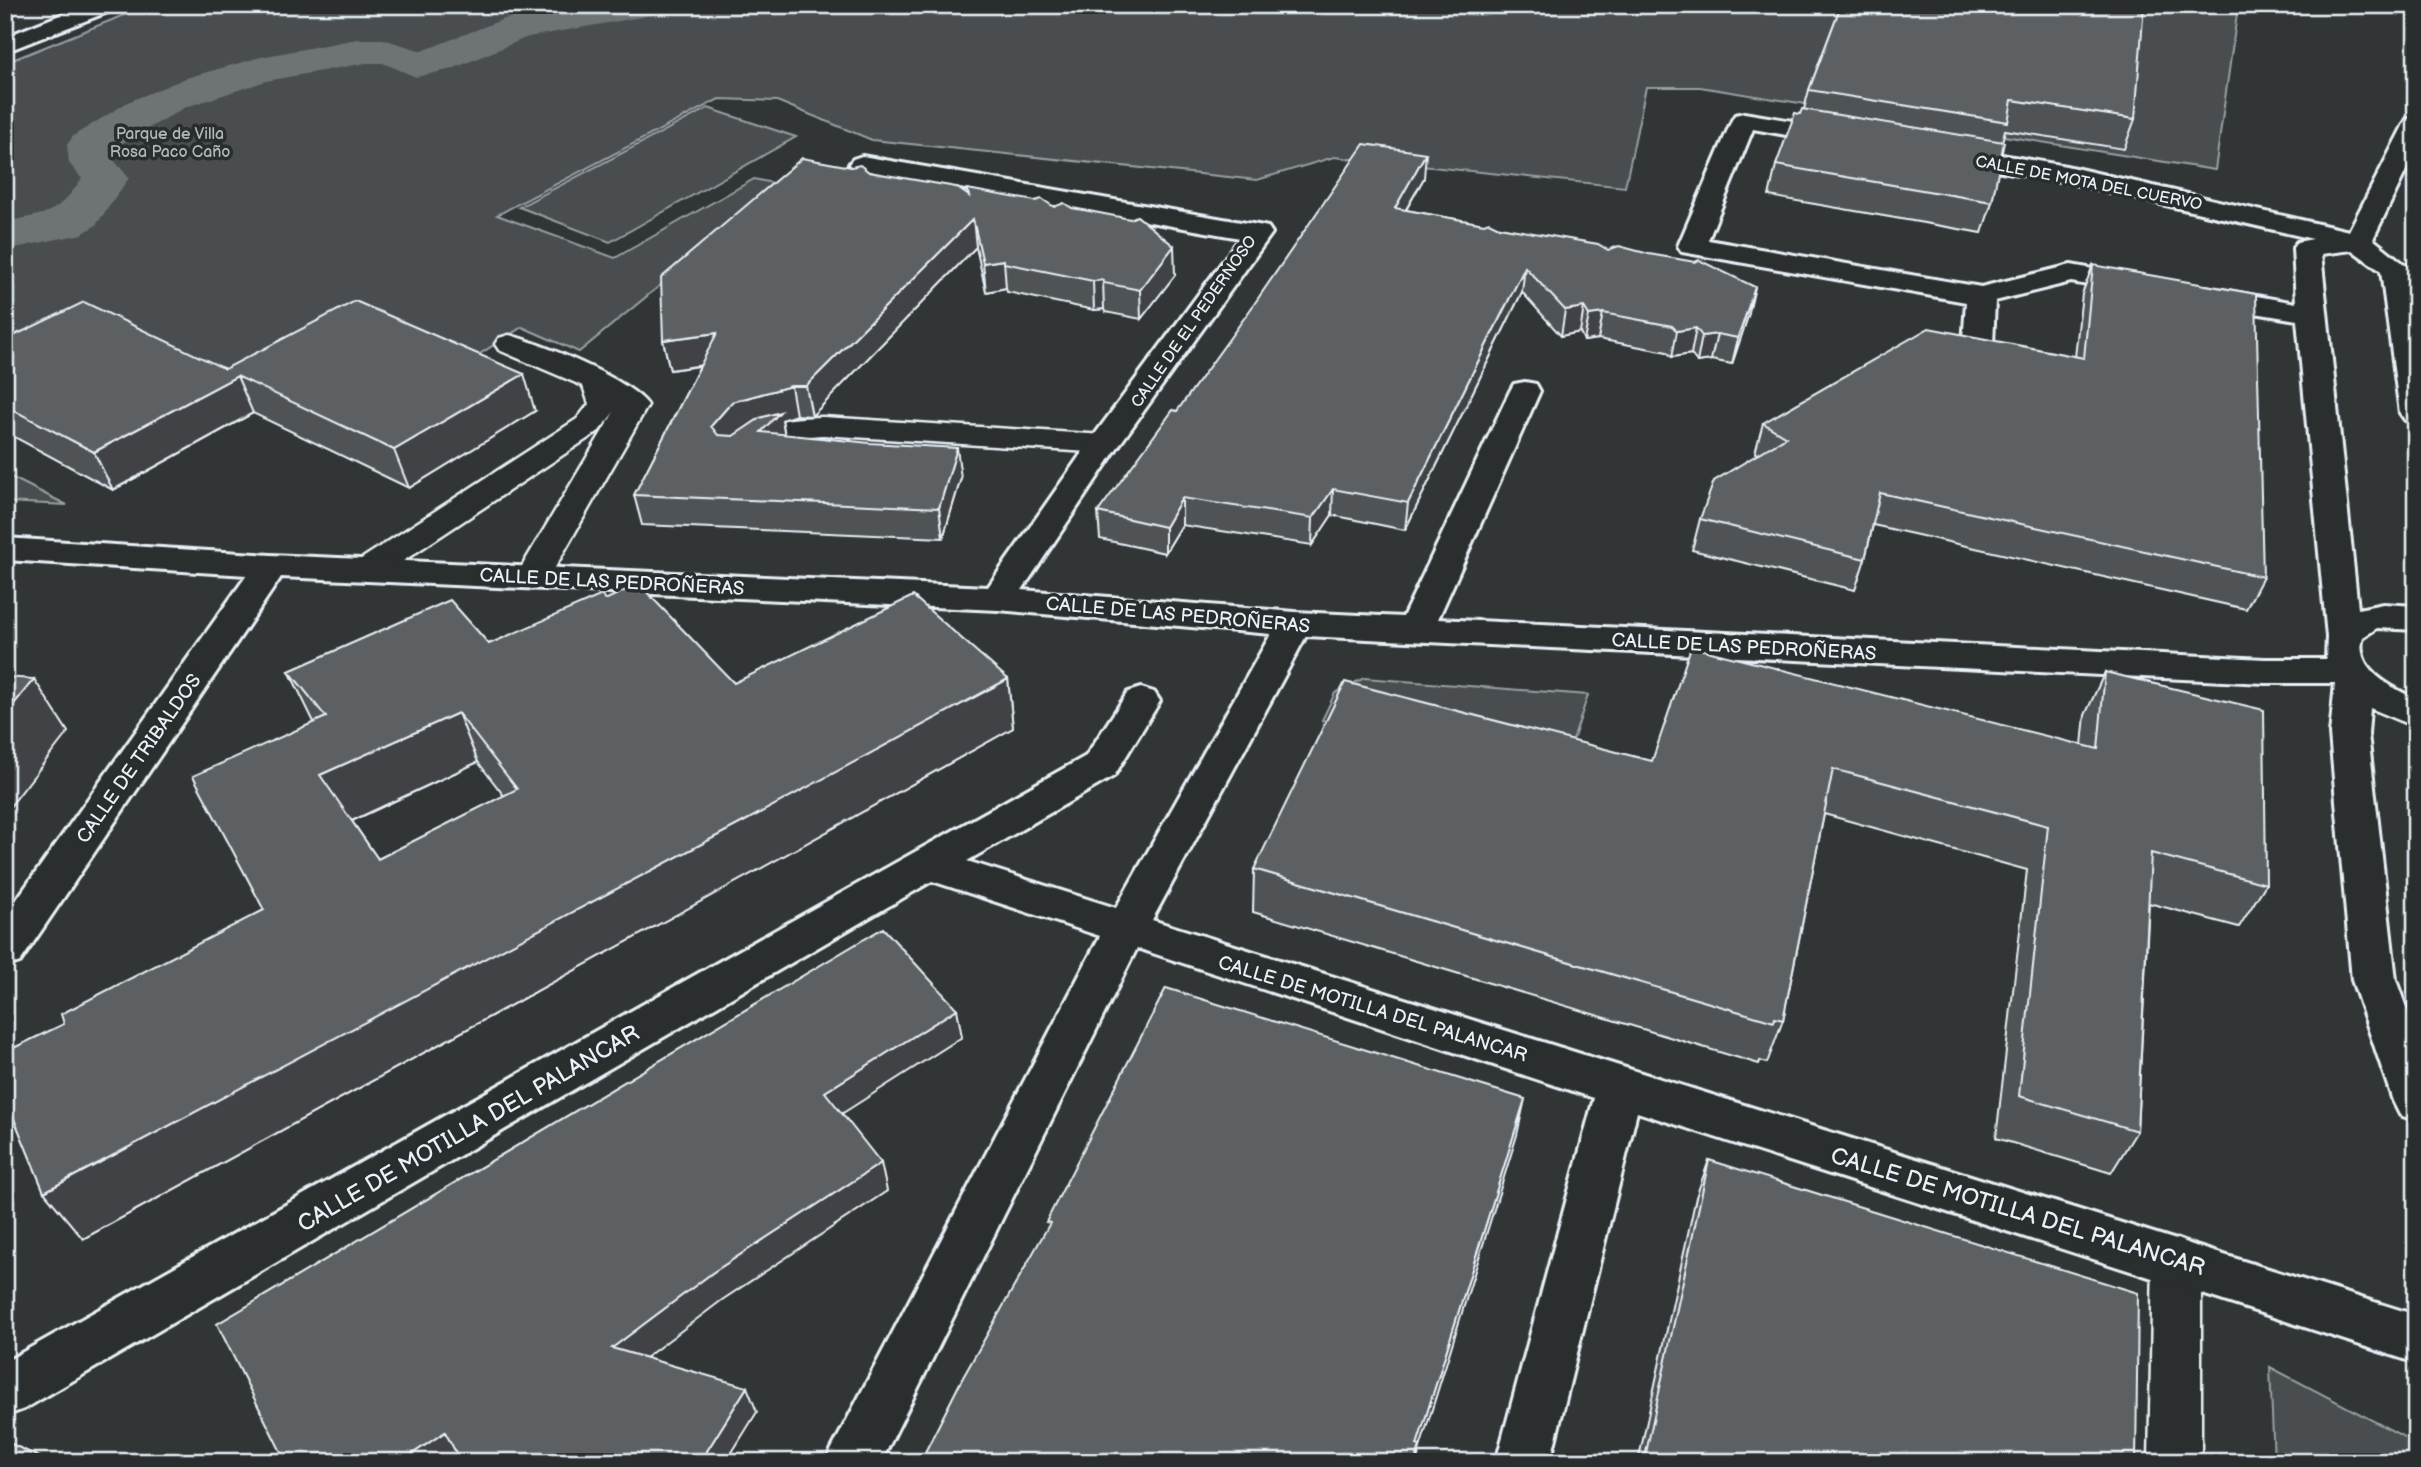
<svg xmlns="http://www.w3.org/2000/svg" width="2421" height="1467" viewBox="0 0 2421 1467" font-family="'Balsamiq Sans',sans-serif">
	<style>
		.green { fill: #494d4f; stroke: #989fa4; stroke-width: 2 }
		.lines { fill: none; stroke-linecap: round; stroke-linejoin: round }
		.canal { fill: #6e7376; fill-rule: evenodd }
		.service-casing { stroke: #e8f1f8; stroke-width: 5 }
		.minor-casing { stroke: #e8f1f8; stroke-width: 6 }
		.secondary-casing { stroke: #e8f1f8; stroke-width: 6 }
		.service { fill: #2a2d2e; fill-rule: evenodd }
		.minor { fill: #2a2d2e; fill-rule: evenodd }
		.secondary { fill: #2a2d2e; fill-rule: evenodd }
		.wall { fill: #4f5355; stroke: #e8f1f8; stroke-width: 2; fill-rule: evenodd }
		.shaded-wall { fill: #404345; stroke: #e8f1f8; stroke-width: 2 }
		.building { fill: #5c6063; stroke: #e8f1f8; stroke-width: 2; fill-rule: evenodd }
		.labels { text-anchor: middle; stroke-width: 7; stroke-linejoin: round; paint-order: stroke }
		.far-park-label { font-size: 16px; fill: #b0b8bd; stroke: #2a2d2e }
		.far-street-label { font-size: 16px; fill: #e8f1f8; stroke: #2a2d2e }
		.street-label { font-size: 19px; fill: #e8f1f8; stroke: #2a2d2e }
		.near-street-label { font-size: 23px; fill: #e8f1f8; stroke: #2a2d2e }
	</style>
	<rect width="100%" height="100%" fill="#323536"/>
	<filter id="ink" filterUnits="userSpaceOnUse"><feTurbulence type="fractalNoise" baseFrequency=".0143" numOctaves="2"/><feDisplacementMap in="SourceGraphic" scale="14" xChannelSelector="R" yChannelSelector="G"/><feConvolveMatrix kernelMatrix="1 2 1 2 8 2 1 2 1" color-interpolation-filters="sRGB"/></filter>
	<g filter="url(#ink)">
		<path class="green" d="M149,5H2248L2238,7L2215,170L1700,87H1646L1625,187L1334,157L1257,180L872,140L777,101L719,99L497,215L615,258L754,179L782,185L579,352L522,327L450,373L240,407L73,316L5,337V63Z
			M708,108L796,137L610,242L519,207Z
			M5,474L67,505L5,502Z
			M1364,678L1588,695L1559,783L1322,720L1335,693Z
			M2270,1367L2416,1443V1462H2274Z"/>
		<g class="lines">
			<path class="canal" d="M575,5H661L656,13L642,17L528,37L452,69L416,77L383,63H366L266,81L186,107L112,149L113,159L129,178L96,225L82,234L5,250V222C48,213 55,216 82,179L69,163L67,145L73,136L128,102L186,78L261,57L357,39H383L422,51L504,19Z"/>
			<g class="service-casing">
				<path id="service" d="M509,335C540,343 631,380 648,405L549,578L544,585L532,589L520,585L515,578L614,412L599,431L379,577L367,580L355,577L350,570L355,563L577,419L589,404L583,386L499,350L495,344L499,338Z
					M823,417L1104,435L1115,438L1119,444L1115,450L1104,453L823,435C810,436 795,436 782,439C762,445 753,463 730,458L726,451C746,421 790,418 823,417Z
					M2177,1239L2194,1246L2201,1261V1462H2149L2153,1261L2160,1246Z"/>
			</g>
			<g class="minor-casing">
				<path id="minor" d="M1744,113L1841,129L1850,132L1854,137L1850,142L1841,145L1753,129L1708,240L1981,287L2071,265L2149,279L2153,285L2149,291L2139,294L2071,282L1995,301L1993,344L1989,350L1978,353L1967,350L1963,344L1966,302L1682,252L1678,246L1732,120L1735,115Z
					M2416,117V150L2373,239L2409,268L2416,311V422L2405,420L2400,413L2381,271L2352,250L2321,254L2358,609L2383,604L2416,606V630L2377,628L2363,637C2353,669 2392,688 2416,699V727L2370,708L2368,734L2396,980L2416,1035V1121L2400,1115L2393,1101L2352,980L2330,734L2335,683H2265L1306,636L1152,920L2416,1315V1363L1637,1112L1550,1462H1496L1594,1098L1137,948L881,1462H825L1100,936L932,881L24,1409L5,1416V1362L1086,756L1128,692L1141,688L1154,692L1160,701L1114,776L967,861L1116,908L1271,634L998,610L281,577L20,962L5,967V916L247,575L5,560V538L271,555L988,587L1093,437L1240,238L853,169L849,164L853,159L862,156L1258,225L1268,227L1272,233L1117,448L1022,590L1295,612L1403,617L1510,391L1514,384L1525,382L1536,384L1540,391L1438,619L2265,659H2326L2327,637L2297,320L2206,305L2196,302L2192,296L2196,290L2206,287L2296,303L2293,248L2297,242L2313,239L2066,182L1949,162L1940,159L1936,154L1940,149L1949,146L2066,166L2349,231L2404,124L2407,119Z"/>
			</g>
			<g class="secondary-casing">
				<path id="secondary" d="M85,5H116L113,10L5,52V37Z"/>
			</g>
			<use href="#service" class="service"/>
			<use href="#minor" class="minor"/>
			<use href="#secondary" class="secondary"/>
		</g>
		<path class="wall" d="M1841,5L2135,119L2124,149L2005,130L2002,142L1992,202L1982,233L1769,196L1776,165L1800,114L1804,109L1809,90Z
			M869,172L968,195L967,189L1054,207L1175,275L1141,319L1105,312L1104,309L1094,310L1007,292L1006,288L986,292L976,247L812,416L796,415L782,420L785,435L961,478L943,538L642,525L634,495L700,366L670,370L663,340Z
			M1424,178L1406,210L1499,227L1608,250L1749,313L1732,364L1711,360L1697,362L1691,354L1672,357L1667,352L1598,339L1584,341L1580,332L1561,336L1522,292L1405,530L1332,515L1312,545L1182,525L1165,553L1100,539L1098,512L1177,411Z
			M2093,265L2263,577L2246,609L1873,525L1865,559L1855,590L1692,550L1700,519L1757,455L1755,453L1763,423L2075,357L2082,294Z
			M5,340L225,369L535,411L409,488L253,413L113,490L5,432Z
			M605,600L734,683L1008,679L1013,728L760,869L83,1239L64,1024L264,910L314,722L289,671L489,644ZM478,762L504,796L378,859L352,821Z
			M2105,672L2266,884L2239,927L2149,903L2137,1131L2111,1173L1996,1138L2027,870L1824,814L1783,1020L1767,1063L1760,1061L1759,1064L1253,912L1254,869L1652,761L2082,745L2085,715Z
			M1709,1160L2136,1462H1638L1696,1197Z"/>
		<path class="shaded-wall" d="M1426,153L1424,178L1393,232L1395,208Z
			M973,219L976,247L812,416L806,386Z
			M1174,246L1175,275L1141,319L1140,290Z
			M1004,260L1006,288L986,292L983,263Z
			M1525,267L1522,292L1405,530L1408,503Z
			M1103,280L1104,309L1094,310L1093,281Z
			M1755,287L1749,313L1732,364L1738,338Z
			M1584,307L1580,332L1561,336L1565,310Z
			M1603,313L1598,339L1584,341L1589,315Z
			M1696,328L1691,354L1672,357L1677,331Z
			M717,333L723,362L670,370L663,340Z
			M1717,334L1711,360L1697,362L1702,336Z
			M524,374L535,411L409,488L394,450Z
			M237,376L253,413L113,490L94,452Z
			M791,386L796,415L782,420L786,442L718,456L711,426L732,402Z
			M957,448L961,478L943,538L939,508Z
			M1333,489L1332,515L1312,545L1313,518Z
			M1182,498V525L1165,553V527Z
			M34,679L68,732L5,813V715Z
			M1008,679L1013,728L760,869L83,1239L44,1192Z
			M458,713L478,762L345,824L320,775Z
			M957,1009L962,1037L832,1120L825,1092Z
			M1525,1099L1517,1135L1420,1448L1417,1462H1414L1417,1445Z
			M881,1163L887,1191L722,1300L624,1374L612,1348L712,1273Z
			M747,1387L757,1412L726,1462H700Z
			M445,1432L461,1457L454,1462H400Z"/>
		<path class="building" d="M1841,5H2144L2135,119L2012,100L2008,122L1809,90Z
			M1802,109L2004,142L1992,202L1776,165L1795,113L1800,114Z
			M1364,144L1426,153L1395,208L1484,224L1489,222L1499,227L1598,244L1608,250L1619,246L1649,254L1695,262L1699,260L1755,287L1738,338L1717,334L1702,336L1696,328L1677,331L1672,326L1603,313L1589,315L1584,307L1565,310L1525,267L1408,503L1333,489L1313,518L1182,498L1165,527L1098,512L1173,410L1177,411L1250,310Z
			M802,158L851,167L860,165L869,172L956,187L969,196L967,189L1035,201L1042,199L1054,207L1064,203L1072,208L1089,211L1130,219L1137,216L1174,246L1140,290L1104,283L1103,280L1093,281L1004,263V260L983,263L973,219L806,386H791L732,402L711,426L718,435L733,436L760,418L780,412L761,432L870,443L957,448L939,508L634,495L717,333L663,340L661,278Z
			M2093,265L2256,294L2263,577L1880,493L1865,559L1700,519L1714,481L1786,437L1763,423L1929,328L2084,358Z
			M355,301L524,374L394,450L237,376L94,452L5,406V340L84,302L225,369Z
			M639,584L734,683L913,596L1008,679L747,820L44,1192L5,1097V1052L64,1024L61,1014L264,910L193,776L326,717L289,671L450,600L489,644L602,595L605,600ZM458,713L517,789L378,859L320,775Z
			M1691,647L2098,749L2105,672L2264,710L2266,884L2151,853L2137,1131L2019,1096L2048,826L1833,769L1783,1020L1775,1018L1774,1022L1254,869L1345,682L1652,761Z
			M5,677L34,679L5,715Z
			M883,928L957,1009L825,1092L881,1163L712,1273L612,1348L747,1387L700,1462H461L445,1432L400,1462H286L217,1324Z
			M1166,988L1525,1099L1417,1445L1420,1446L1415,1462H920L962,1379L1050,1223L1046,1222Z
			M1709,1160L2138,1293L2136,1462H1644Z
			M5,1441L50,1462H5Z"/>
	</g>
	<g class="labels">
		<g class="far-park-label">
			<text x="170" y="139">Parque de Villa<tspan x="170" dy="18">Rosa Paco Caño</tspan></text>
		</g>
		<g class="far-street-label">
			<text transform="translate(2089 182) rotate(11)" y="6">CALLE DE MOTA DEL CUERVO</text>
			<text transform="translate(1193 321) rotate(-55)" y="6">CALLE DE EL PEDERNOSO</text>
		</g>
		<g class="street-label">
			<text transform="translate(612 581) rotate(3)" y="7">CALLE DE LAS PEDROÑERAS</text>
			<text transform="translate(1178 614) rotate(5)" y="7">CALLE DE LAS PEDROÑERAS</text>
			<text transform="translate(1744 646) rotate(3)" y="7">CALLE DE LAS PEDROÑERAS</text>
			<text transform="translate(138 758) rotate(-55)" y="7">CALLE DE TRIBALDOS</text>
			<text transform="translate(1373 1008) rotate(17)" y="7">CALLE DE MOTILLA DEL PALANCAR</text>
		</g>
		<g class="near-street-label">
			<text transform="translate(468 1128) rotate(-30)" y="8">CALLE DE MOTILLA DEL PALANCAR</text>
			<text transform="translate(2018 1211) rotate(17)" y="8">CALLE DE MOTILLA DEL PALANCAR</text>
		</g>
	</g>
	<rect width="2421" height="1467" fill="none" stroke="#2a2d2e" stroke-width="28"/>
	<rect x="14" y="14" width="2393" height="1439" fill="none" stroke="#e8f1f8" stroke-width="2.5" filter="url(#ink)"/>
</svg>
